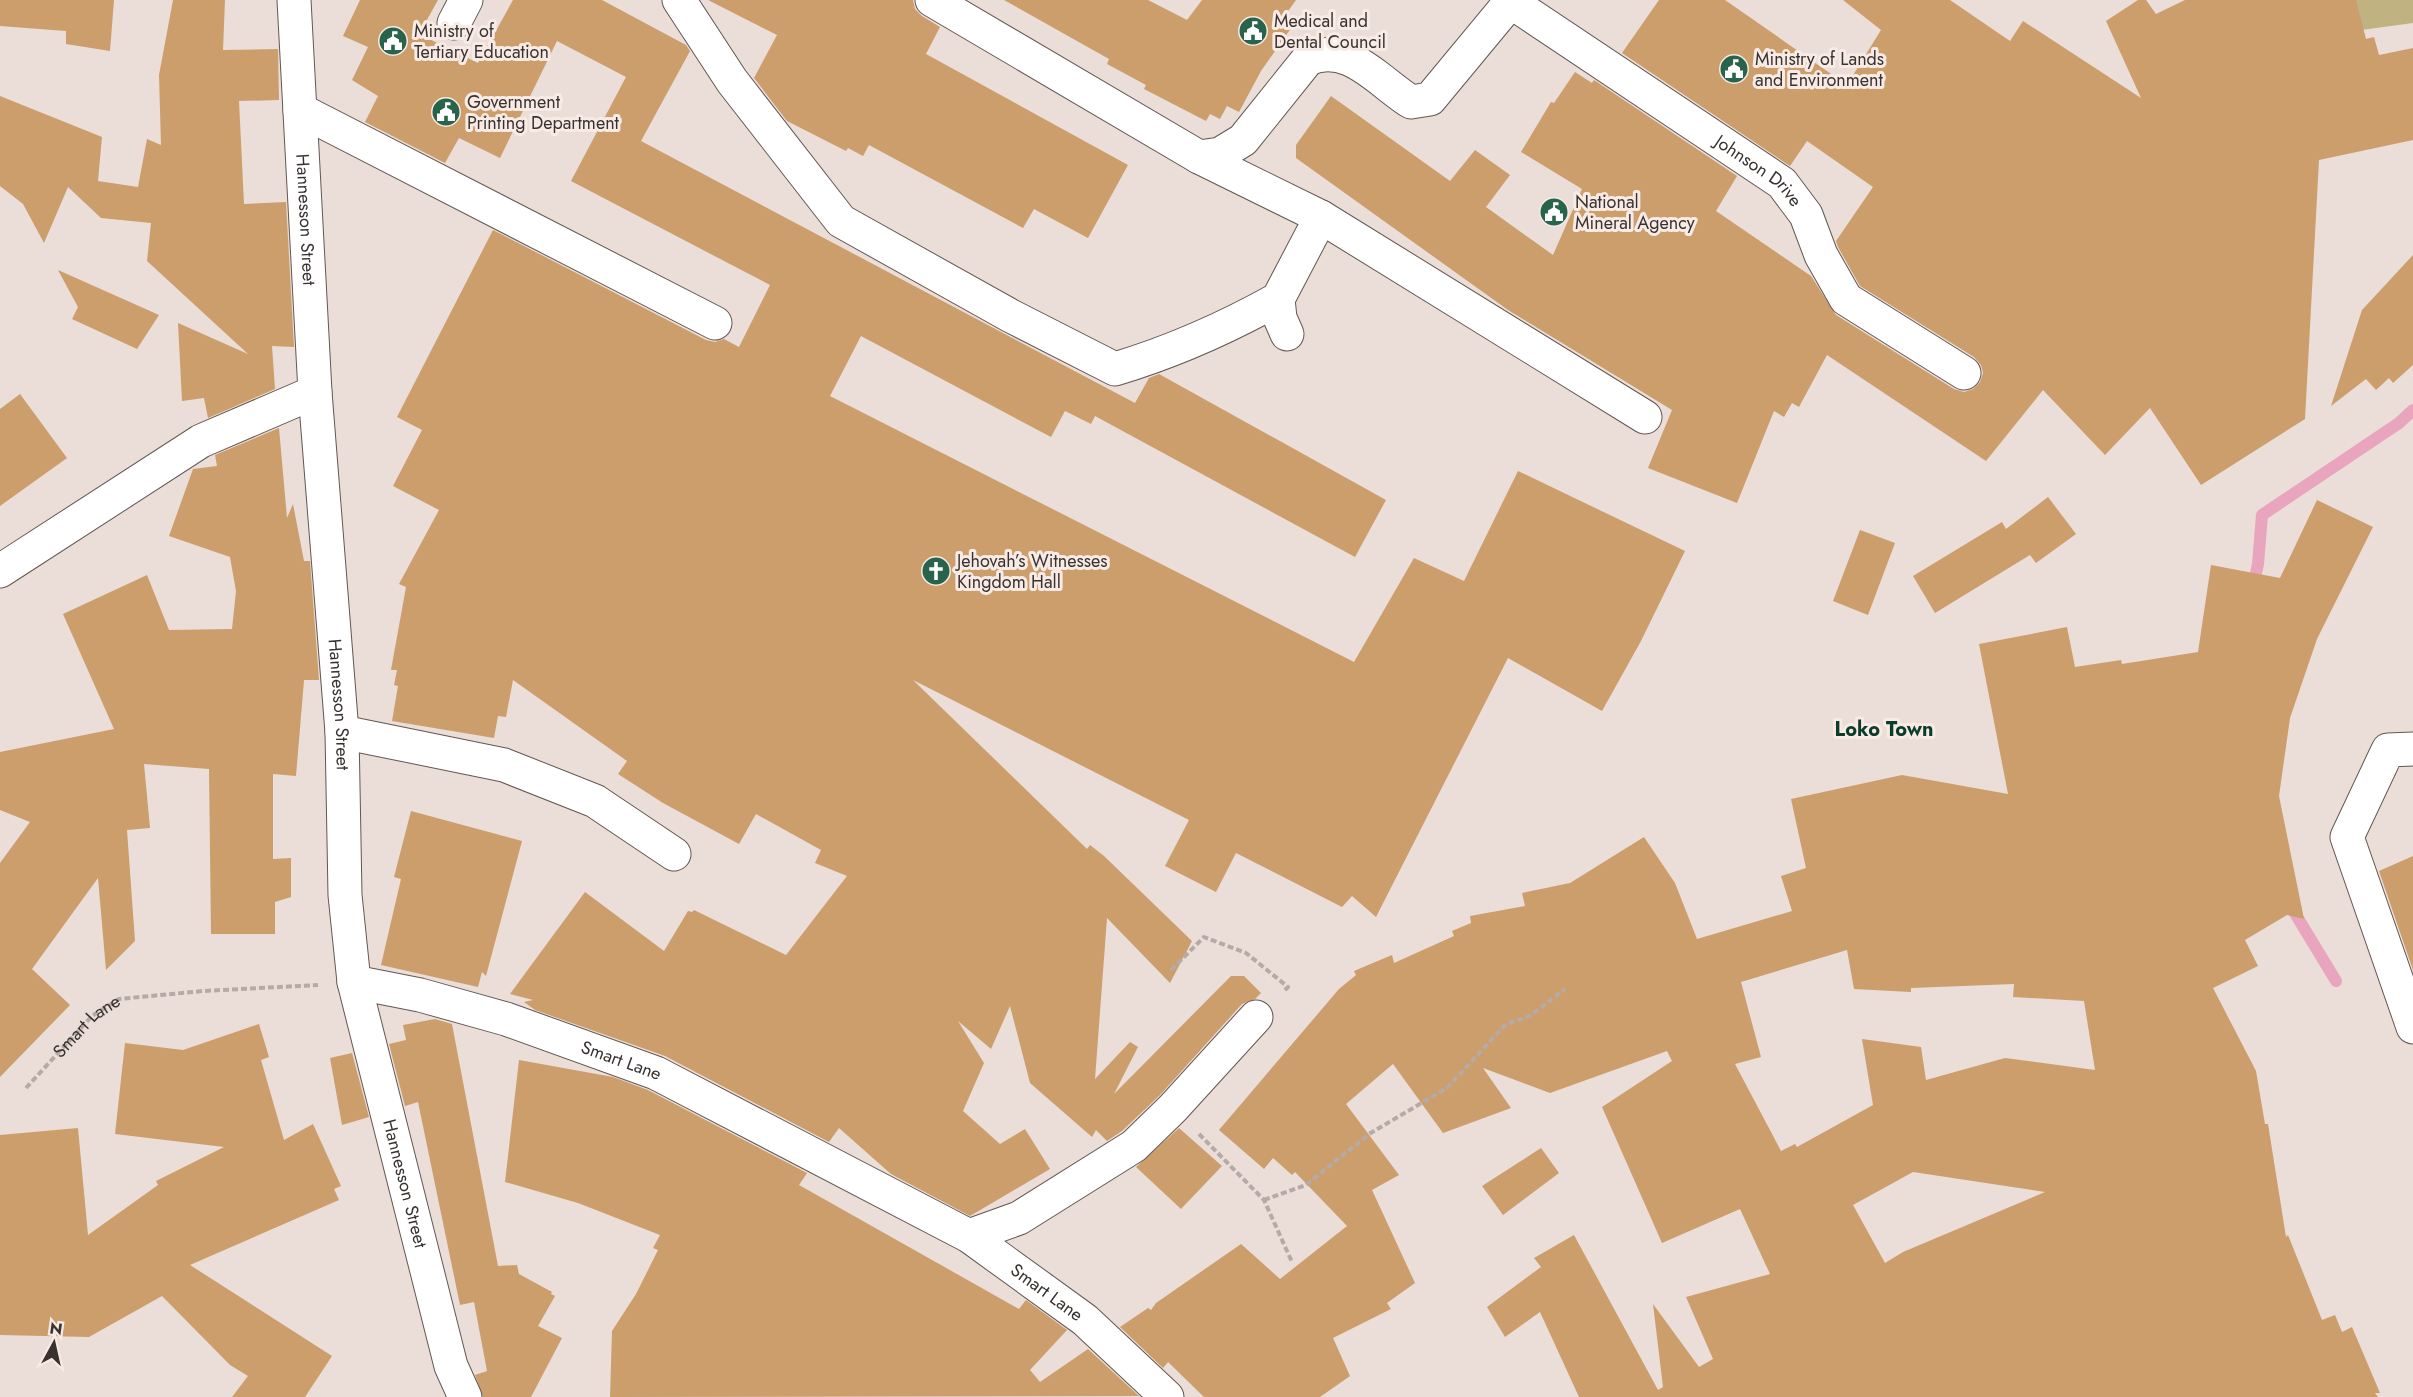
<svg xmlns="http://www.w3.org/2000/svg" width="2413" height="1397" viewBox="0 0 2413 1397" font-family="Jost,sans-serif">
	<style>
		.green { fill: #c1b281 }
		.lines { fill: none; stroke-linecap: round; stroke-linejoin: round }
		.stream { stroke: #e8a5bd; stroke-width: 12 }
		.building { fill: #cb9e6c; fill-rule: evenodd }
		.minor-casing { stroke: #625752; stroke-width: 35 }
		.path { stroke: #b5aaa6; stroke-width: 4; stroke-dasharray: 6 3; stroke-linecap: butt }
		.minor { stroke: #fff; stroke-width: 33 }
		.labels { text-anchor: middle; stroke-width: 6; stroke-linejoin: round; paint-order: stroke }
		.poi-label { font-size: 18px; fill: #383330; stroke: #f8ebe5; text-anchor: start }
		.street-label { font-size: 18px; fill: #383330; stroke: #f8ebe5 }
		.neighbourhood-label { font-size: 20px; font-weight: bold; fill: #0c3d2c; stroke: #f8ebe5 }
	</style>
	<rect width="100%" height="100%" fill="#ebddd8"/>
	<path class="green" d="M2263,0H2413V23L2265,43Z"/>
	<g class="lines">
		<path class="stream" d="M2253,587L2258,564L2262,515L2399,423L2413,410
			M2290,905L2336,981"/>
	</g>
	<path class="building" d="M0,0H114L110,51L66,44V31L0,26Z
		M173,0H225L223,50L278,49L279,100L239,101L244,204L286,202L294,347L272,346L275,389L208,418L204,398L182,401L178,323L248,354L147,261L151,223L101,218L68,187L44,243L23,204L0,186V96L102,137L98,181L138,187L147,139L161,145L159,75Z
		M360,0H438L419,34L478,63L513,0H602L686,45L690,51L641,141L1135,403L1149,378L1159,374L1386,500L1355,557L1095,416L1091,424L1065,411L1051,437L861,336L830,396L1354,662L1414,558L1464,581L1518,471L1685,551L1641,641L1602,711L1508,658L1376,917L1352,896L1342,907L1236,853L1216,892L1165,866L1189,820L913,680L1087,849L1090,845L1104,856L1192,941L1170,983L1107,918L1095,1079L1130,1042L1138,1047L1114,1094L1231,976H1244L1261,993L1255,999L1242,1004L1160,1095L1122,1131L1107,1141L1096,1130L1092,1137L1030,1083L1010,1006L991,1049L958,1021L984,1063L963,1111L1000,1144L1025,1129L1050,1169L970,1216L891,1174L839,1128L829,1142L665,1056L535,1010L524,1002L533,1000L510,994L585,892L664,951L688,911L692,912L694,910L786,955L847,876L815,863L821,850L756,814L739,844L663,803L618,774L627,761L513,680L506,717L498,716L494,738L392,721L398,686L394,685L397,670H391L406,587L399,584L439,510L393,486L422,430L397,417L493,230L706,340L715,342L724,339L739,347L770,285L571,181L626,77L557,41L500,158L459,138L445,163L365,122L378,96L352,80L368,47L343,36Z
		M708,0H913L915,9L922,16L940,27L926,54L1128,165L1088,238L1034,209L1023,228L869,145L863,156L848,148L846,151L787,121L754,78L777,35Z
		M1004,0H1148L1187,20L1202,0H1296L1286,14L1296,21L1261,71L1239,112L1227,106L1220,119L1210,114L1206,121L1144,89L1146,85L1107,64L1109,59Z
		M1659,0H1725L1847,85L1881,30L1843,0H1950L2010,41L2023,21L2141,98L2106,21L2138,0H2146L2156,14L2185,0H2356L2366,39L2374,37L2379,55L2413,48V140L2319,160L2305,419L2201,485L2150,408L2105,455L2043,390L1986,461L1827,355L1799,407L1792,403L1784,417L1774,411L1737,503L1648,468L1672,410L1508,310L1296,158V145L1331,96L1450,181L1475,150L1510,175L1486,207L1553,255L1582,189L1521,152L1551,102L1554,103L1575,72L1592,83L1594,80L1600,84L1737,176L1716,211L1811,276L1836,315L1954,389L1964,392L1973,389L1980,382L1983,373L1981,365L1974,357L1860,286L1838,247L1836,241L1873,187L1807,141L1790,166L1622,53Z
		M2413,255V365L2393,383L2389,378L2376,390L2366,379L2331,406L2362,310Z
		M58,270L159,315L137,349L72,319L78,307Z
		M20,394L67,458L0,506V409Z
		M279,428L287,518L293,504L304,561H310L319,680H304L296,776L273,774V859L291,858V897L275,902V934H211L209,769L144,764L150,828L127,830L135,941L106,970L98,878L32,969L70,1005L0,1077V863L30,822L0,810V752L114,729L63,614L147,575L169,630L232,629L236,591L230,557L169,536L193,469L217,466L215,455Z
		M2048,497L2076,534L2036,563L2030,555L1935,613L1913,576L2002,522L2006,529Z
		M2317,500L2373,527L2317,639L2290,718L2279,796L2304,919L2287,915L2245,940L2258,966L2213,988L2256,1071L2265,1124H2268L2286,1237L2288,1235L2322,1320L2335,1315L2342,1332L2352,1327L2380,1393H2375L2378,1397H1579L1540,1312L1505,1337L1487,1307L1541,1267L1534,1258L1574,1235L1658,1390L1663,1387L1653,1304L1699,1367L1713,1359L1686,1297L1770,1274L1740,1209L1662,1243L1602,1107L1672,1061L1667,1051L1550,1093L1483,1068L1511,1108L1443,1133L1393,1064L1346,1104L1399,1175L1372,1190L1415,1283L1387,1303L1391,1309L1333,1338L1350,1376L1320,1397H1204L1168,1362L1163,1368L1120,1327L1148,1308L1151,1310L1156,1303L1241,1244L1280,1279L1347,1226L1295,1172L1292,1175L1273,1158L1264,1169L1219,1130L1339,989L1356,975L1354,971L1392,955L1394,963L1454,936L1452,931L1471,923L1470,916L1525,906L1522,893L1570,883L1644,837L1675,883L1697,939L1792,911L1781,876L1806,868L1791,799L1902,775L2008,794L1979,644L2067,627L2075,667L2121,660L2122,664L2198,652L2211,565L2280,578ZM1847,950L1854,989L1911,992V988L2014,984L2013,997L2084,1001L2095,1070L2005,1058L1926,1080L1921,1047L1862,1039L1873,1105L1797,1147L1795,1144L1781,1151L1735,1064L1761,1057L1741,982ZM1913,1172L2045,1192L1903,1252L1885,1263L1853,1205Z
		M1860,530L1895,543L1868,615L1833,601Z
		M411,811L522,841L486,976L482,972L478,987L381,965L401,879L394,877Z
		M2413,856V970L2379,871Z
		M435,1019L452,1024L498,1266L517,1265L519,1274L552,1292L551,1294L555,1296L538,1326L562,1338L531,1397H483L475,1375L487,1371L474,1302L460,1305L418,1102L405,1106L389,1044L406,1040L403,1025Z
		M259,1024L269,1057L261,1060L284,1140L313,1124L341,1186L334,1189L339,1200L190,1265L332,1356L305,1397H232L248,1376L230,1365L162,1296L89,1337L0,1335V1135L78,1128L88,1235L158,1185L156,1181L224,1147L115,1134L125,1043L183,1050Z
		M352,1053L369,1117L342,1125L330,1058Z
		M519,1060L613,1077L648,1090L807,1173L799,1185L1019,1309L1026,1300L1067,1330L1030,1370L1040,1382L1088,1349L1139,1396L610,1397L612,1331L636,1294L658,1250L653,1248L660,1235L578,1203L505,1182Z
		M1179,1128L1222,1166L1181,1209L1136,1167Z
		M1541,1148L1559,1173L1503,1215L1482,1186Z"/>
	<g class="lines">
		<g class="minor-casing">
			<g id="minor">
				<path id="s2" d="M294,0L315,392L342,732L345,895L354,982L451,1366L465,1397"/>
				<path d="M679,0L732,81L841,221L1011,316L1115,369C1172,352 1226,328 1278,299"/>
				<path d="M932,0L1199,157L1321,217L1278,299L1280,318L1287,334"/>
				<path id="s3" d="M1511,2L1782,183L1806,215L1821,255L1846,299L1964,373"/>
				<path d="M454,23L466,0"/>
				<path d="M300,110L715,323"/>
				<path d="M1199,157L1220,154L1243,140L1308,59C1348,41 1379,82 1411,102L1430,99L1512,0"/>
				<path d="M1321,217L1645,417"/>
				<path d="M0,571L201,441L315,392"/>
				<path d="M342,732L504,765L595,801L674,854"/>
				<path d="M2413,749L2388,750L2347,837L2413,1027"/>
				<path id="s4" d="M354,982L420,995L506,1019L656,1073L969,1236L1085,1320L1167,1397"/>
				<path d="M969,1236L1019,1218L1134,1146L1173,1108L1256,1017"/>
			</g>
		</g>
		<g class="path">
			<path d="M1171,970L1204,937L1246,953L1288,987L1283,992"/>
			<path id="s1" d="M26,1088L92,1016L119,999L203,991L318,985"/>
			<path d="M1199,1134L1264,1200L1292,1262"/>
			<path d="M1264,1200L1306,1185L1369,1134L1447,1088L1506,1024L1530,1016L1565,989"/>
		</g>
		<use href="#minor" class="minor"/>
	</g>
	<defs>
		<g id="civic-disc" transform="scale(1.5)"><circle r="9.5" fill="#28634c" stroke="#f8ebe5"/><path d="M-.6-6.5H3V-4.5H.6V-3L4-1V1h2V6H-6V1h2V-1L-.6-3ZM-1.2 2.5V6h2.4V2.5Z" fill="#fff"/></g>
		<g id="church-disc" transform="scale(1.5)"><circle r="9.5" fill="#28634c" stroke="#f8ebe5"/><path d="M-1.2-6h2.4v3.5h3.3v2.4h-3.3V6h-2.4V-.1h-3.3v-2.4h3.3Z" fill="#fff"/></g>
	</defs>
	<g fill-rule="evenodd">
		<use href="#civic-disc" x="1253" y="31"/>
		<use href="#civic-disc" x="393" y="41"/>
		<use href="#civic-disc" x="1734" y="69"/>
		<use href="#civic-disc" x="446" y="112"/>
		<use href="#civic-disc" x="1554" y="212"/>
		<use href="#church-disc" x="936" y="571"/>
	</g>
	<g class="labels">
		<g class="poi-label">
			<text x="1274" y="27">Medical and<tspan x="1274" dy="21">Dental Council</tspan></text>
			<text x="414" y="37">Ministry of<tspan x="414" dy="21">Tertiary Education</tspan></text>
			<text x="1755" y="65">Ministry of Lands<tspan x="1755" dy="21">and Environment</tspan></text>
			<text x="467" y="108">Government<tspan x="467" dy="21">Printing Department</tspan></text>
			<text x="1575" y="208">National<tspan x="1575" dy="21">Mineral Agency</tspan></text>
			<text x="957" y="567">Jehovah’s Witnesses<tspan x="957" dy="21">Kingdom Hall</tspan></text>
		</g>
		<g class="street-label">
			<text dy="6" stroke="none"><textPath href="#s3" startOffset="300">Johnson Drive</textPath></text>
			<text dy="6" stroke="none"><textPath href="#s2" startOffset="220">Hannesson Street</textPath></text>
			<text dy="6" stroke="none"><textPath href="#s2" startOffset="706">Hannesson Street</textPath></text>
			<text dy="6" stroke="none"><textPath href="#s1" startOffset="87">Smart Lane</textPath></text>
			<text dy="6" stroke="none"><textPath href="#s4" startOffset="279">Smart Lane</textPath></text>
			<text dy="6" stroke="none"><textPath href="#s2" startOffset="1192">Hannesson Street</textPath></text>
			<text dy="6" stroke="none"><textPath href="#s4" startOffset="765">Smart Lane</textPath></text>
		</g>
		<g class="neighbourhood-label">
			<text x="1884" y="736">Loko Town</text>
		</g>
	</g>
	<g transform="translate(54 1343) rotate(8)" stroke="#f8ebe5" stroke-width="4.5" paint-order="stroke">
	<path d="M0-4.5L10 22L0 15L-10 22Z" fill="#383330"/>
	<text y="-9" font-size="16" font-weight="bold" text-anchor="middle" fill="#383330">N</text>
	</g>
</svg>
